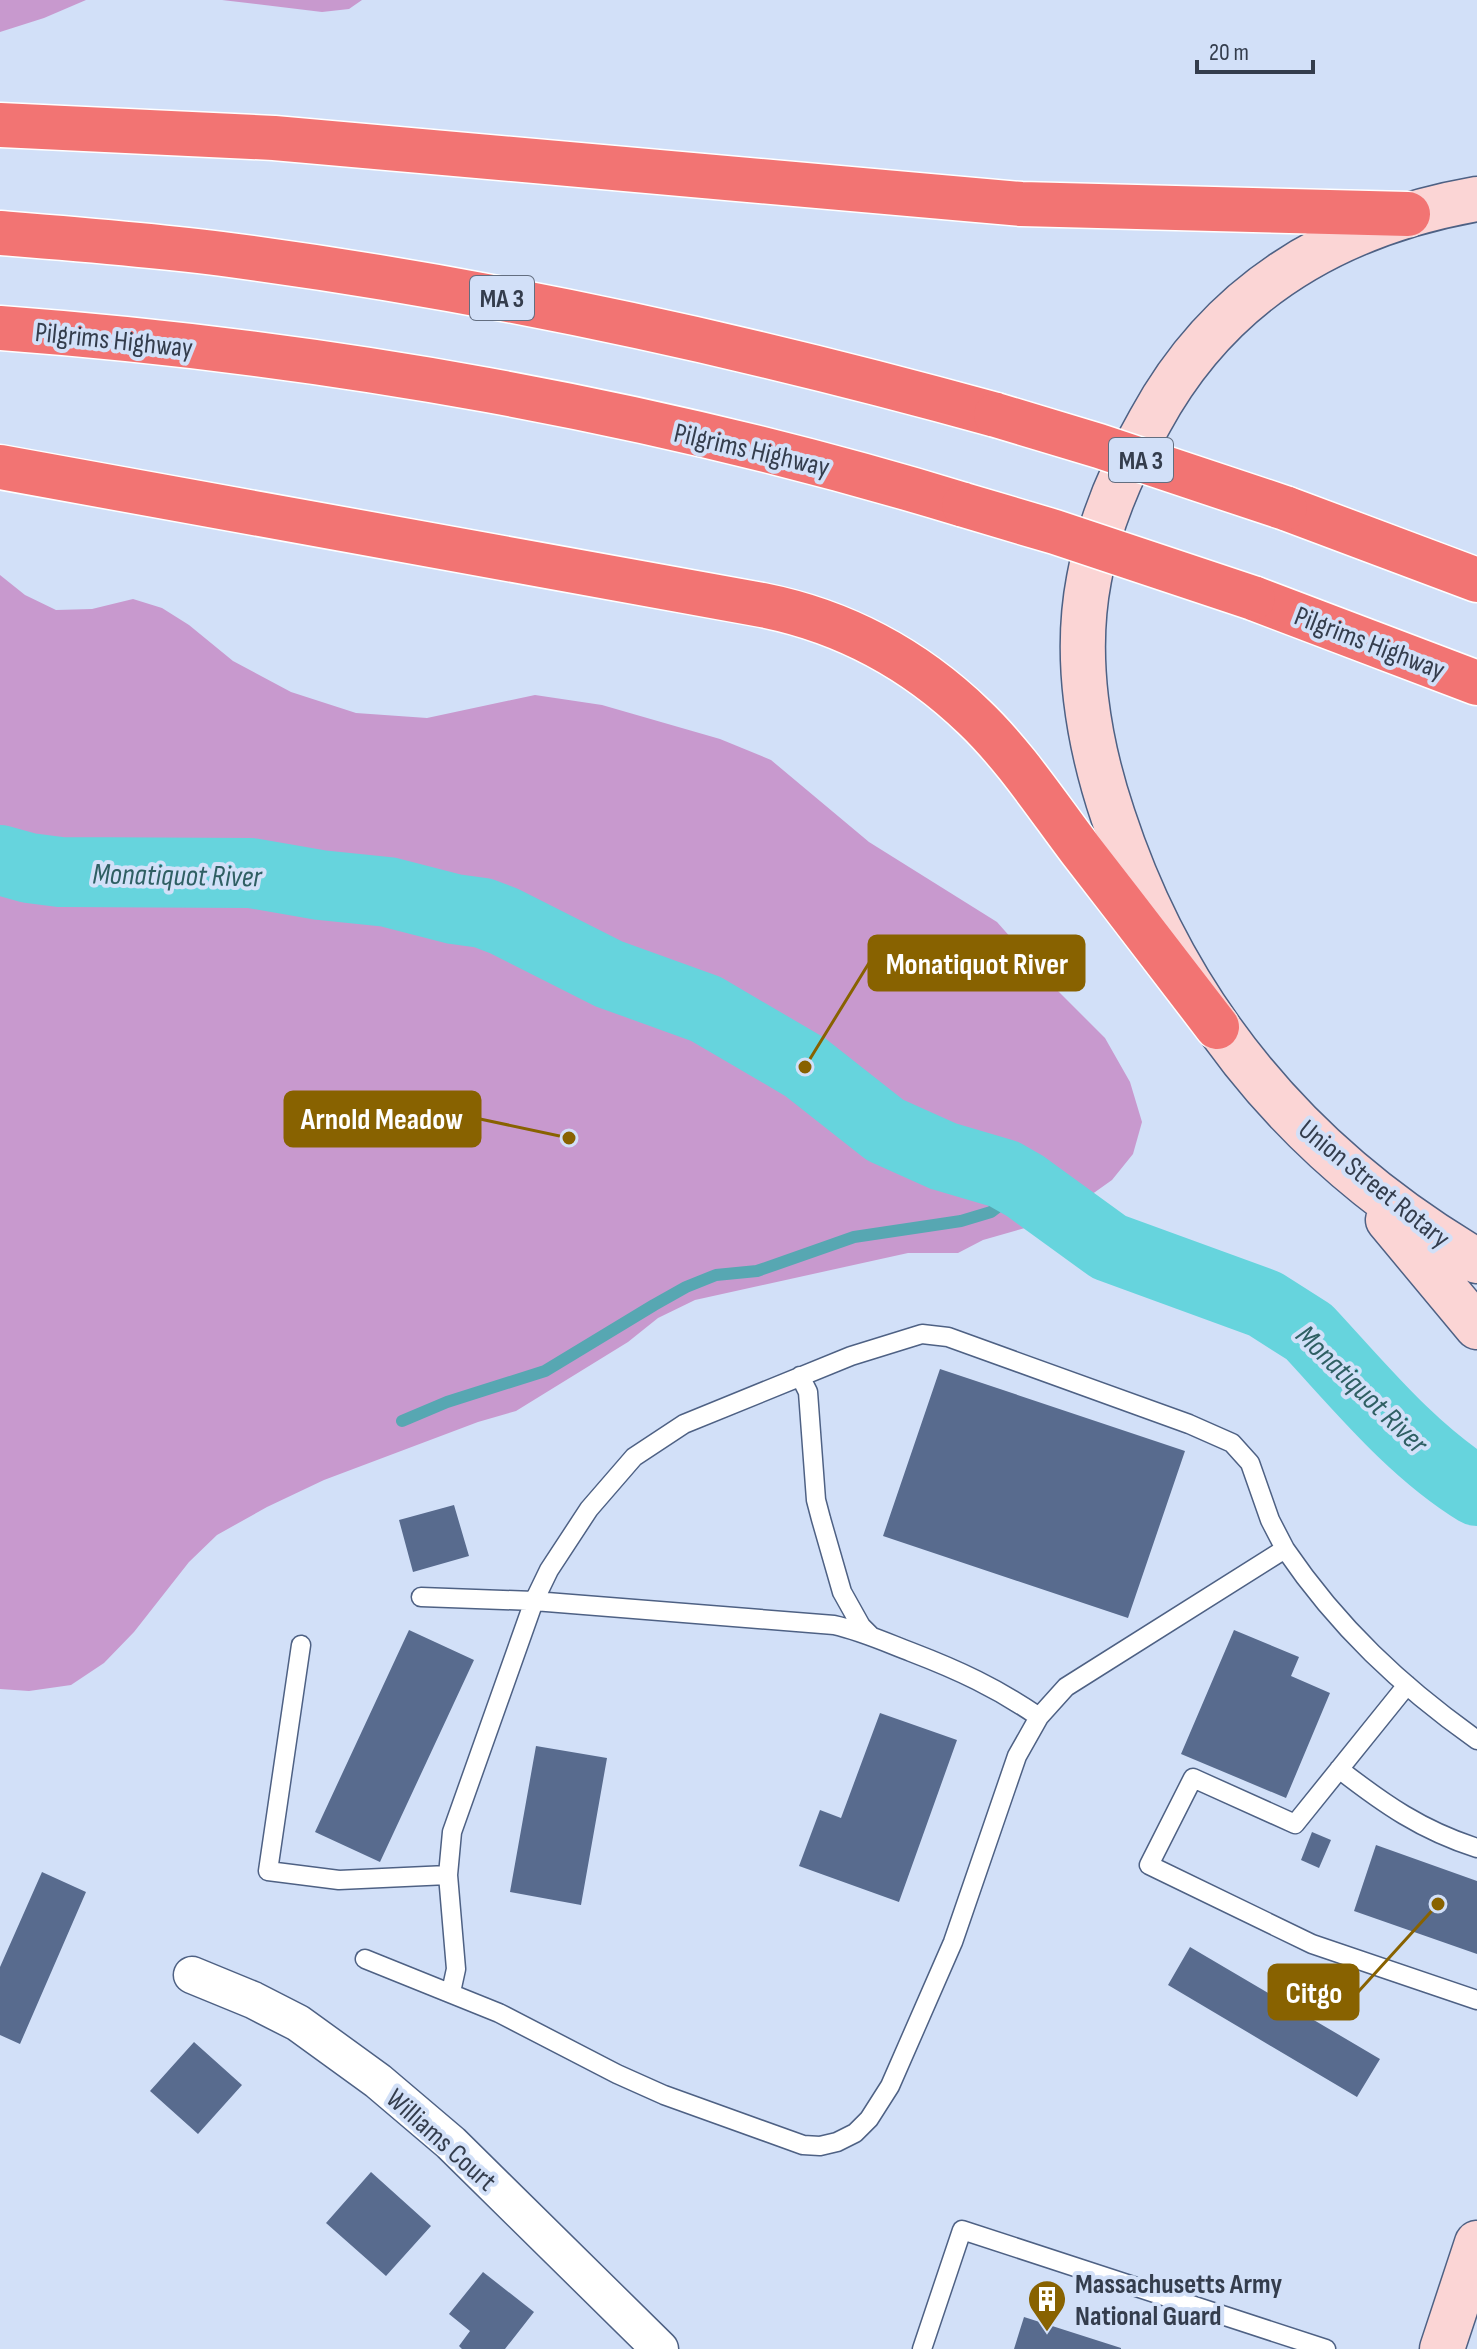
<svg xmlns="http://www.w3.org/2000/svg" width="1477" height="2349" viewBox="0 0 1477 2349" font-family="'Sofia Sans Condensed',sans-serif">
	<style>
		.green { fill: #c899ce }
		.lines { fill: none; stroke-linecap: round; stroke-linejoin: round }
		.stream { stroke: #57a7b2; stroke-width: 12 }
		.river { stroke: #66d4dd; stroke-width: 70 }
		.building { fill: #586b8e }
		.service-casing { stroke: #4e6184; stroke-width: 21 }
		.minor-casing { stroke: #4e6184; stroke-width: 39 }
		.secondary-casing { stroke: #4e6184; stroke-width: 47 }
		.motorway-casing { stroke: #fff; stroke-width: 47 }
		.service { stroke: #fff; stroke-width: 18 }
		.minor { stroke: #fff; stroke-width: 36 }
		.secondary { stroke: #fbd5d5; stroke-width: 44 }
		.motorway { stroke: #f27473; stroke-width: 44 }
		.motorway-bridge-casing { stroke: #fff; stroke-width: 47; stroke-linecap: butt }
		.motorway-bridge { stroke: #f27473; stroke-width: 44 }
		.labels { text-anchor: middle; stroke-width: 8; stroke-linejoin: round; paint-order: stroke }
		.shield { fill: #d2e0f8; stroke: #636e80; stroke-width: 2 }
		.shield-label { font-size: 26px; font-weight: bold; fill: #343d4d }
		.street-label { font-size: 28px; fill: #343d4d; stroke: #d2e0f8 }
		.poi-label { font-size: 28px; font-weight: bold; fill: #343d4d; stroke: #d2e0f8; text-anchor: start }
		.water-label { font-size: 30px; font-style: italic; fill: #2f5f63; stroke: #d2e0f8 }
		.leader { fill: none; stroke: #886200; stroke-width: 3 }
		.callout-dot { fill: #886200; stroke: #d2e0f8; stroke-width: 3 }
		.callout { fill: #886200; stroke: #886200; stroke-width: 3 }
		.callout-label { font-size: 30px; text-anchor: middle; font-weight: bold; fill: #fff }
	</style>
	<rect width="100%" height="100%" fill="#d2e0f8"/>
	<path class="green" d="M0,0H86L44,18L0,32Z
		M222,0H362L349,9L322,12Z
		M0,575L25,595L56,610L92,609L133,599L162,608L189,625L233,661L291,692L356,713L427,718L535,695L602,705L720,739L771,760L869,842L997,922L1058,991L1105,1038L1130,1082L1142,1122L1133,1154L1112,1180L1074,1207L1032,1226L983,1240L958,1253H908L695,1300L658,1318L628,1342L516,1411L478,1422L324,1480L267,1507L217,1535L189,1562L134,1632L104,1663L71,1685L29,1691L0,1689Z"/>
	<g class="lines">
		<path class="stream" d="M402,1421L447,1402L545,1371L654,1305L686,1287L716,1275L757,1271L854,1237L961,1221L991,1212L1025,1186"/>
		<path class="river" d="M0,860L29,868L60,872L251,873L320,885L388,892L454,909L483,913L504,921L609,974L706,1009L805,1067L885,1130L943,1156L1004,1174L1025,1186L1109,1247L1265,1304L1309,1332C1361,1388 1412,1451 1477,1491"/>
	</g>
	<path class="building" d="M940,1369L1185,1451L1128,1618L883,1536Z
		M454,1505L469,1556L413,1572L399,1520Z
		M409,1630L474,1660L380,1862L315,1832Z
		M1234,1630L1299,1657L1291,1676L1330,1693L1286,1798L1181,1754Z
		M880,1713L957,1740L899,1902L799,1866L820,1810L841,1818Z
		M536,1746L607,1758L581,1905L510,1892Z
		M1312,1832L1331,1840L1319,1868L1301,1860Z
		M1376,1845L1477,1881V1954L1354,1911Z
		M42,1872L86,1892L20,2044L0,2035V1967Z
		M1190,1947L1380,2059L1357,2097L1168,1985Z
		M194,2042L242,2085L198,2134L150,2091Z
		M371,2172L431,2226L386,2276L326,2223Z
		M483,2272L534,2312L505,2349H462L459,2346L470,2331L449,2314Z
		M1024,2317L1121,2348V2349H1014Z"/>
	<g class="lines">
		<g class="service-casing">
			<path id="service" d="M800,1376L808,1392L816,1500L821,1519L842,1592L861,1626L870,1635
				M421,1597L534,1601L834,1625C861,1631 885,1642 911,1652C958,1670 997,1688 1039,1717
				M301,1645L268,1871L339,1880L448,1875
				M1407,1685L1295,1824L1193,1778L1149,1865L1312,1944L1477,2000
				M1339,1769C1384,1804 1421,1830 1477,1848
				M365,1959L499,2013L617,2074L664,2095L803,2145L820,2146L837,2142L855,2133L869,2119L890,2086L953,1942L1017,1756L1039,1717L1066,1687L1285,1549C1338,1627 1401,1686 1477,1740
				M451,1992L456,1969L448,1875L452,1832L534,1601L549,1570L589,1509L634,1457L684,1424L851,1356L922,1334L948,1337L1189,1424L1232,1443L1250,1463L1270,1520L1285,1549
				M922,2349L962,2230L1326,2349"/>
		</g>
		<g class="minor-casing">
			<path id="minor" d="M192,1975L253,2000L298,2023L378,2081L451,2143L660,2349"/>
		</g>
		<g class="secondary-casing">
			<path id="secondary" d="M1477,199C1335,224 1220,292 1150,421C1122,470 1099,523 1089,579C1074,657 1088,742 1113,816C1177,1011 1301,1157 1477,1261
				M1388,1220L1477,1327
				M1442,2349L1477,2243"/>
		</g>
		<g class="motorway-casing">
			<path id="motorway" d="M0,125L274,138L1021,204L1408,214
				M0,233C76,239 154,245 230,255C489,289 744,345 996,415
				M0,328C324,352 653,410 964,505
				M0,467L762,605C843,621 914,659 974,717C1014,755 1046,804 1080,849C1126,908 1171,967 1217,1027
				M1285,508L1477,580
				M1253,598L1477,683"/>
		</g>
		<use href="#service" class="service"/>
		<use href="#minor" class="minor"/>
		<use href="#secondary" class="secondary"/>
		<use href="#motorway" class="motorway"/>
		<g class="motorway-bridge-casing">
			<path id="motorway-bridge" d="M996,415L1099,446L1285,508
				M964,505L1055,532L1253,598"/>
		</g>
		<use href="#motorway-bridge" class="motorway-bridge"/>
	</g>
	<defs>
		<g id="building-pin" transform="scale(2)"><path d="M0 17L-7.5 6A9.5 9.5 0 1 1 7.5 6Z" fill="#886200" stroke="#d2e0f8"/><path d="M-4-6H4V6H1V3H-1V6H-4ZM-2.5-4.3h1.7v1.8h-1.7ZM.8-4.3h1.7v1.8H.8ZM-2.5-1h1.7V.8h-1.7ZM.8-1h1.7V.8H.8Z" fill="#fff"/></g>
	</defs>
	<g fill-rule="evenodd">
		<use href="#building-pin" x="1047" y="2299"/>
	</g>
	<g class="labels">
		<g class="shield">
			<rect x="470" y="276" width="64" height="44" rx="6"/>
			<rect x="1109" y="438" width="64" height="44" rx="6"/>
		</g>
		<g class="shield-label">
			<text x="502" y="307">MA 3</text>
			<text x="1141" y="469">MA 3</text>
		</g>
		<g class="street-label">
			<text transform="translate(114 339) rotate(6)" y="10">Pilgrims Highway</text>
			<text transform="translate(752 449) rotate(13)" y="10">Pilgrims Highway</text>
			<text transform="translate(1370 642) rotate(21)" y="10">Pilgrims Highway</text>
			<text transform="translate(1375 1183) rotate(39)" y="10">Union Street Rotary</text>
			<text transform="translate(442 2139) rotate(42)" y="10">Williams Court</text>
		</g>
		<g class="poi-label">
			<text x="1075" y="2293">Massachusetts Army<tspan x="1075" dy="32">National Guard</tspan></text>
		</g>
		<g class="water-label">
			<text transform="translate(177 875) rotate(1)" y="10">Monatiquot River</text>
			<text transform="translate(1362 1389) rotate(44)" y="10">Monatiquot River</text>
		</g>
	</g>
	<path class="leader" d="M805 1067L869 963M569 1138L480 1119M1438 1904L1358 1992"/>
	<g class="callout-dot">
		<circle cx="805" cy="1067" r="8"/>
		<circle cx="569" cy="1138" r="8"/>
		<circle cx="1438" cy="1904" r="8"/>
	</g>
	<g class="callout">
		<rect x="869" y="936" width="215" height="54" rx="8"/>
		<rect x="285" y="1092" width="195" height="54" rx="8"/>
		<rect x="1269" y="1965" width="89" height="54" rx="8"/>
	</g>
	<g class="callout-label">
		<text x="977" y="974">Monatiquot River</text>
		<text x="382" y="1129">Arnold Meadow</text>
		<text x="1314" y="2003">Citgo</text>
	</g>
	<path d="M1197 60v12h116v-12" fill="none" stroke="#343d4d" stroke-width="4"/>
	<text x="1209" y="60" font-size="24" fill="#343d4d" stroke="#d2e0f8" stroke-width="6" paint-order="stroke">20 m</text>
</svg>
